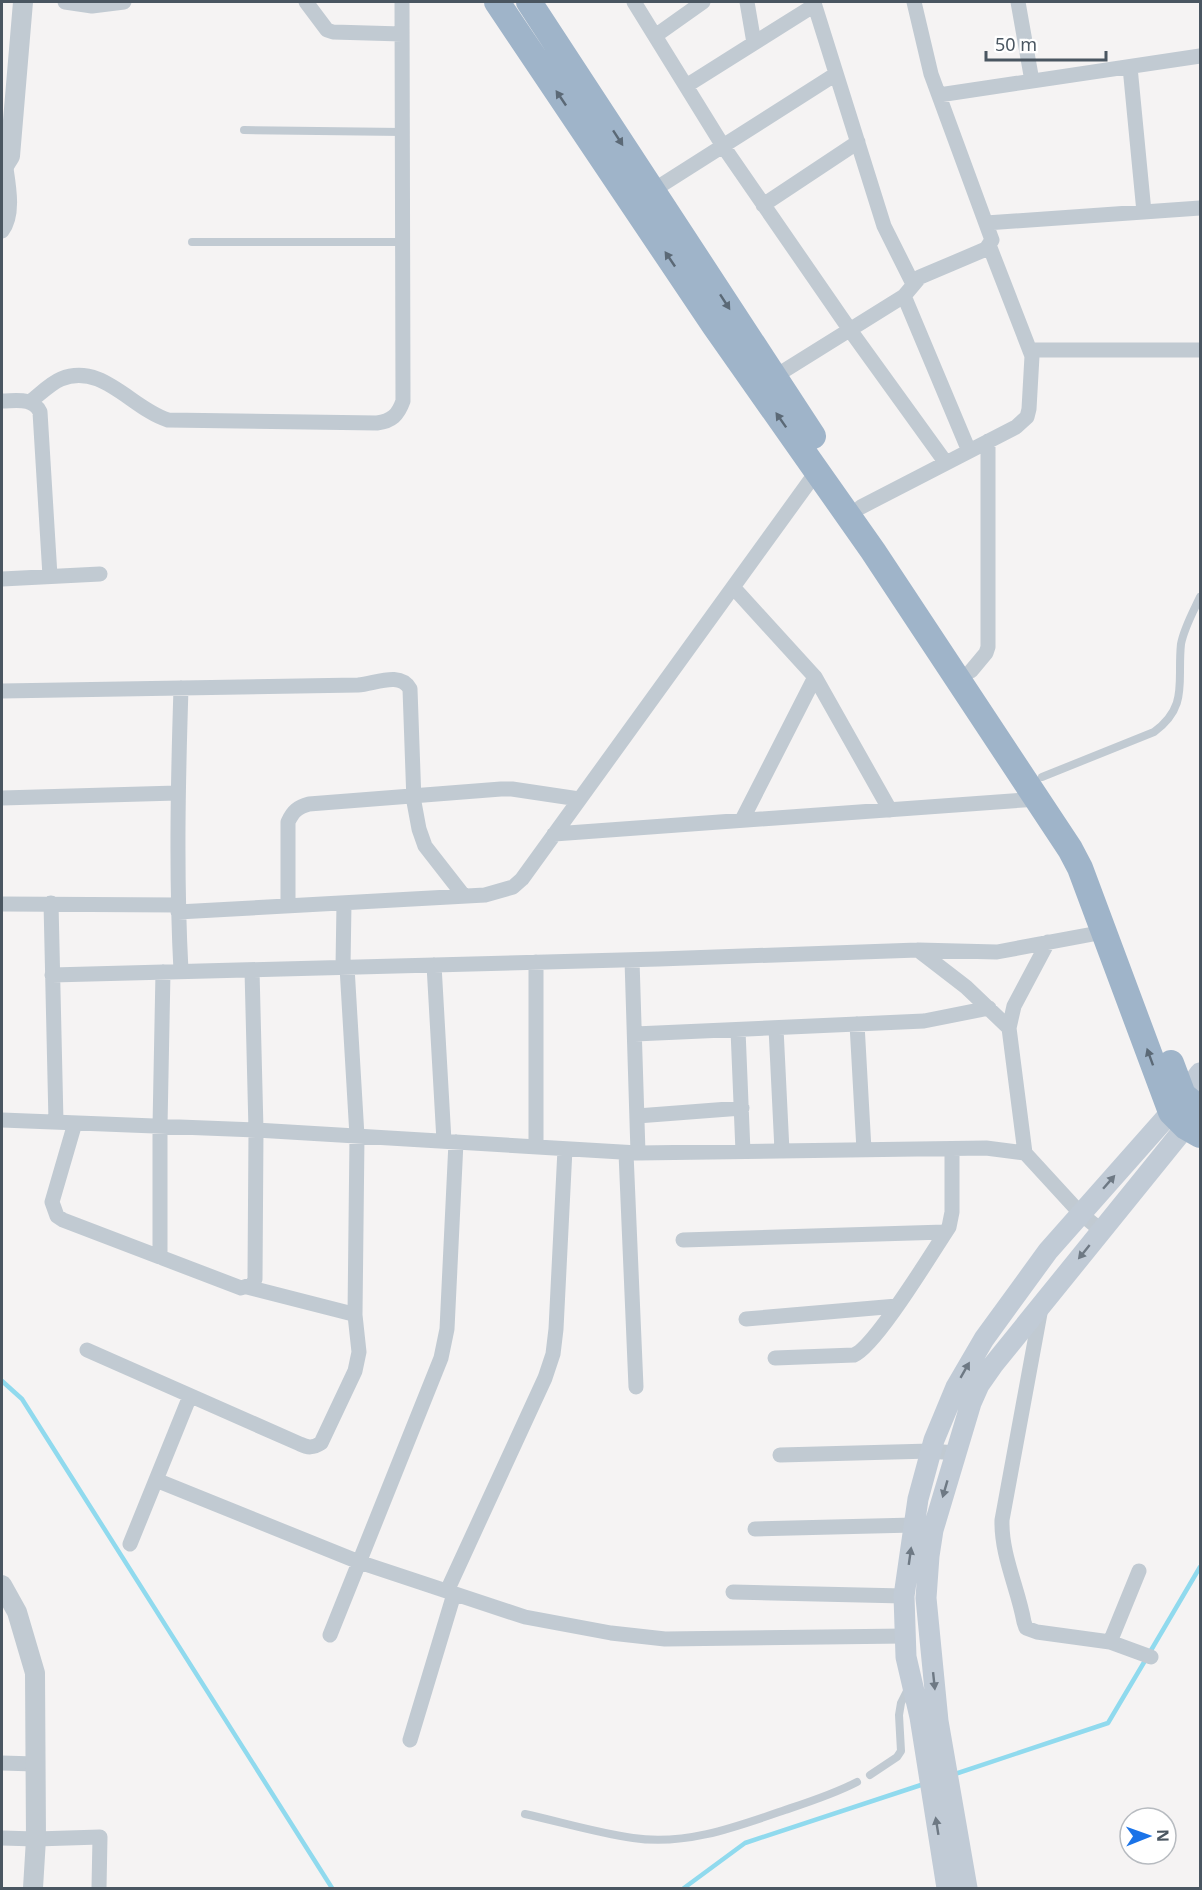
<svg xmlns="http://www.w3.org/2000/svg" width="1202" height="1890" viewBox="0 0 1202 1890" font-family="'Noto Sans',sans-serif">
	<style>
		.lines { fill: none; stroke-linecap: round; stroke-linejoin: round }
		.stream { stroke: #90daee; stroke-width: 4.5 }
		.service { stroke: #c1cad2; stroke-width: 8 }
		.minor { stroke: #c1cad2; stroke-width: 15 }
		.tertiary { stroke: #c1cad2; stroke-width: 20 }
		.secondary { stroke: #c1cbd6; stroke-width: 21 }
		.trunk { stroke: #9fb4c9; stroke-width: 26 }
		.oneway { fill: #5b6976 }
		.oneway2 { fill: #6e7984 }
	</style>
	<rect width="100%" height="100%" fill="#f5f3f3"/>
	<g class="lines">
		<path class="stream" d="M2,1381L22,1399L332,1888
			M1150,1652L1200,1567
			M952,1775L1108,1723L1146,1659
			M684,1888L745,1843L924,1784"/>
		<path class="service" d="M244,130L403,132
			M192,242H403
			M1042,777L1154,732C1189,706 1177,682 1181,644C1184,628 1193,612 1200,597
			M870,1775L897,1757L901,1751L899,1715L901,1703L908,1689
			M525,1814C561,1822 597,1833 633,1838C685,1846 736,1827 785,1810C809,1802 834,1794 857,1782"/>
		<path class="minor" d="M65,2L92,6L124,2
			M306,2L327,30L333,32L402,34
			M634,2L723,146L850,330L946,463
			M747,2L754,43
			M1018,2L1032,81
			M814,3L884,226L913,284
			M655,36L703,2
			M1130,67L1144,212
			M686,86L810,8L814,2
			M939,95L1200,56
			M652,191L836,74
			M763,205L858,142
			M986,223L1200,208
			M2,231C15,214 8,183 5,162
			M904,296L969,451
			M1030,350H1200
			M774,377L904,296L920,277L986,249L992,240L931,74L914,2
			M2,401C16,401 33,397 40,412L50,576
			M31,401C40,394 51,383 61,379C102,362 132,409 168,420L377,423C392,421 398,415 403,401L402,2
			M861,507L1016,427L1027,417L1029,409L1032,356L989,245
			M2,579L100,574
			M733,587L815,677L890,810
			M971,671L986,653L988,647V441
			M2,691L358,685C375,684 400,671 410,689L414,802L419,829L425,846L464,896
			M2,798L177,793
			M742,820L815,677
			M554,834L1038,799
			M51,903L56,1122
			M2,904L178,905
			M288,905V822C293,811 298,807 309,804L501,789H512L579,799
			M178,912L485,895L513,887L522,879L817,471
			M918,950L966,987L1009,1028
			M632,960L638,1153
			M536,962V1147
			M434,965L444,1141
			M343,967L344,903
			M181,971C176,877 178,782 181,688
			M52,975L659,959L918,950L997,952L1104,932
			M857,1024L864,1150
			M776,1028L782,1151
			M738,1030L743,1152
			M635,1034L924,1021L989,1008
			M637,1116L742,1108
			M2,1120L256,1130L638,1153L986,1148L1025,1153L1081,1214L1102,1231
			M75,1123L52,1202L57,1216L63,1220L241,1288L253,1284L255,1279L256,1130L252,970
			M626,1153L636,1387
			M1025,1153L1009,1028L1014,1006L1048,942
			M683,1240L945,1232
			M160,1257V1126L163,972
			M247,1287L349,1313
			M1041,1308L1002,1520C1001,1555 1018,1588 1024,1622L1026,1628L1037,1632L1110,1642L1151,1657
			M746,1319L897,1306
			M87,1350L300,1444C308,1448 313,1448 321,1443L355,1371L359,1352L355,1315L357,1136L347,967
			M775,1358L854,1355C876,1346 933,1251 949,1227L952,1212V1149
			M780,1455L931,1451L955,1453
			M156,1480L359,1562L525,1617L611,1633L665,1639L906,1636
			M755,1529L914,1525
			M130,1544L190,1396
			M447,1591L545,1378L553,1354L556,1329L565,1149
			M733,1592L904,1596
			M330,1635L441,1358L447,1329L456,1142
			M1110,1642L1139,1571
			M410,1740L454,1594
			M2,1763L35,1764
			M2,1838L36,1839L100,1837L99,1888"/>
		<path class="tertiary" d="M2,169L10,156L23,2
			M2,1585L17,1612L35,1673L36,1839L33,1888"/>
		<path class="secondary" d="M947,1888L920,1717L906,1657L904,1596L918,1499L934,1440L956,1387L984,1339L1048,1251L1171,1112L1200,1073
			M967,1888L938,1721L926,1598L929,1556L933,1530L971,1403L979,1385L993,1365L1196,1114"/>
		<path class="trunk" d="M497,2L714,325L873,551L1070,849L1080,868L1171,1112L1186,1127L1200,1135
			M529,2L813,436
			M1171,1063L1183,1095L1200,1109"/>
	</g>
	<defs><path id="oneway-solid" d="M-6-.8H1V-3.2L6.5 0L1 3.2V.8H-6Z" transform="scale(1.5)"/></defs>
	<g class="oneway">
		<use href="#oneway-solid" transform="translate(561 98) rotate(-124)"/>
		<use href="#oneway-solid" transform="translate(618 138) rotate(57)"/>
		<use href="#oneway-solid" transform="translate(670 259) rotate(-124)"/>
		<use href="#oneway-solid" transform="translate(725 302) rotate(57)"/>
		<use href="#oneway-solid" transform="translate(781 420) rotate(-125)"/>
		<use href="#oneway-solid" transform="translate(1150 1057) rotate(-110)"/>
	</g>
	<g class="oneway2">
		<use href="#oneway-solid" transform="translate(1109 1182) rotate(-49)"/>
		<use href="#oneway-solid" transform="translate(1084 1252) rotate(129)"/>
		<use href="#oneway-solid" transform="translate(965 1370) rotate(-60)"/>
		<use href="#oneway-solid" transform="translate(945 1489) rotate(106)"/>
		<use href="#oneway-solid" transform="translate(910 1556) rotate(-82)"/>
		<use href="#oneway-solid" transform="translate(934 1681) rotate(84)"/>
		<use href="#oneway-solid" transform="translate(937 1826) rotate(-99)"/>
	</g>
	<rect width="1202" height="1890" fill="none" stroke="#4a5661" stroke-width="6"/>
	<g transform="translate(1148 1836) rotate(89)"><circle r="28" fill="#ffffff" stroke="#b7bbc0" stroke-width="1.5"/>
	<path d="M0-4.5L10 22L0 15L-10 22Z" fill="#1a73e8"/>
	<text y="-9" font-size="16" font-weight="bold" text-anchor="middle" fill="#4a5661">N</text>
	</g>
	<path d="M986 51v9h120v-9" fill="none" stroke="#4a5661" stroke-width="3"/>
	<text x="995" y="51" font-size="18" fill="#4a5661" stroke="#ffffff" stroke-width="4.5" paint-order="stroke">50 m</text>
</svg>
